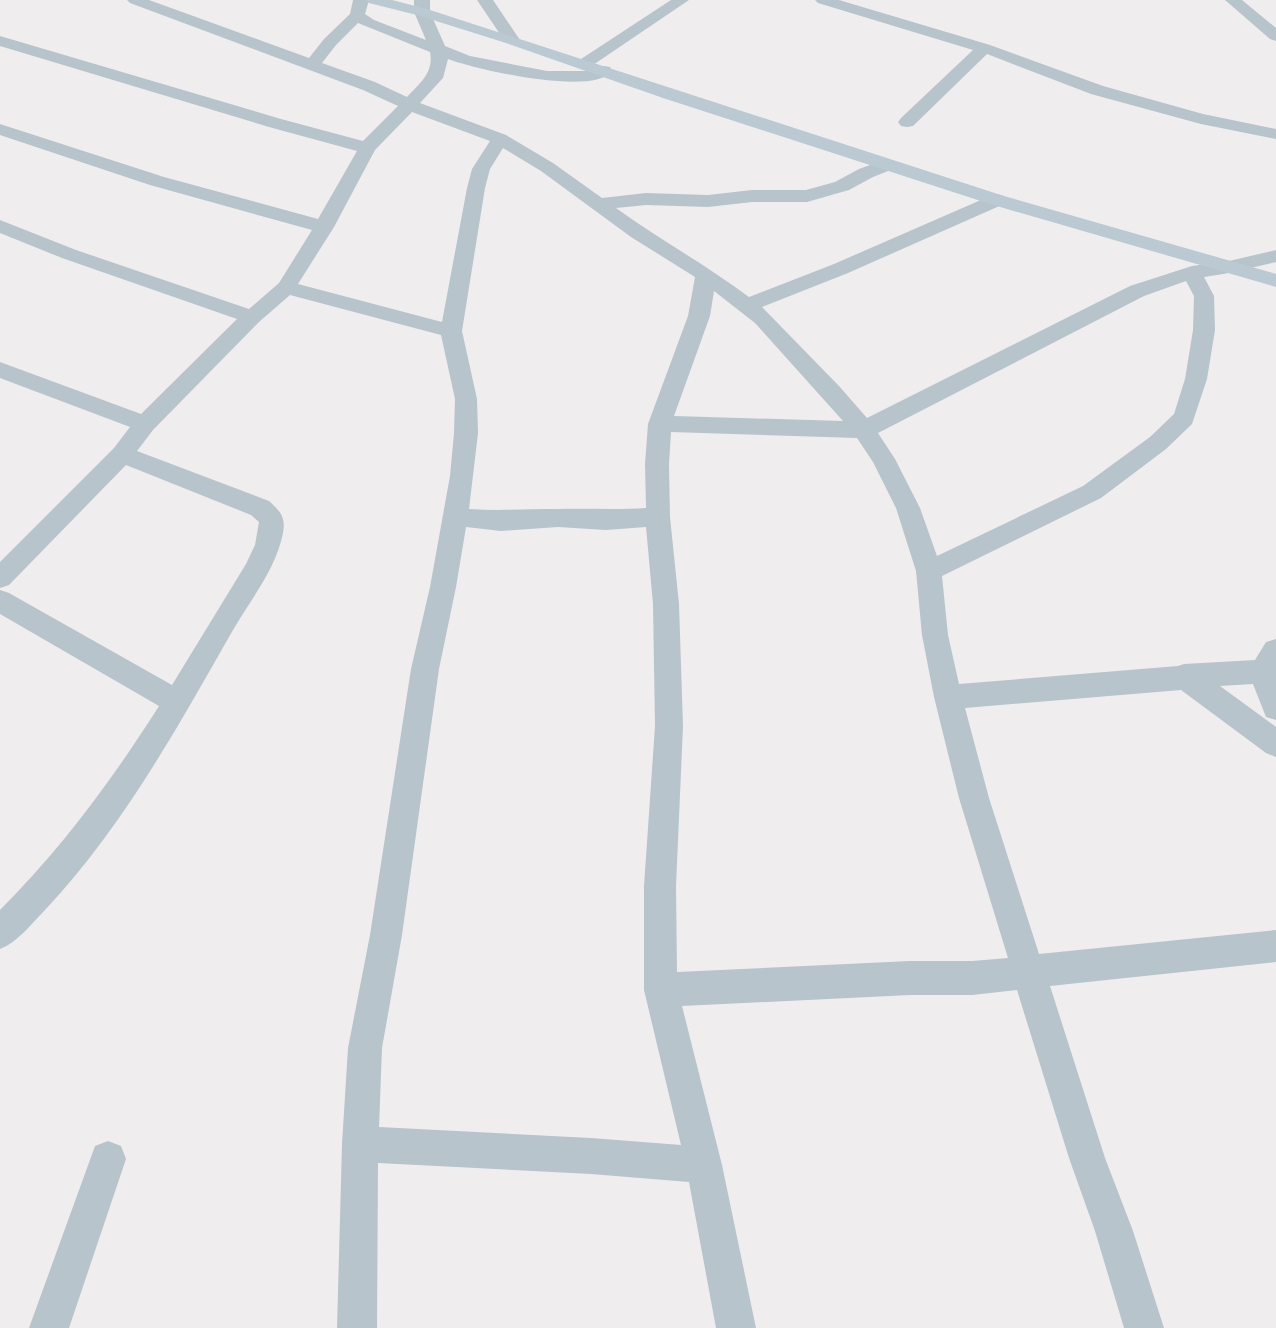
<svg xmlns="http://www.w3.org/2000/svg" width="1276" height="1328" viewBox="0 0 1276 1328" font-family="'Golos Text',sans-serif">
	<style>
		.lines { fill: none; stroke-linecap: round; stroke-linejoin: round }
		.street { fill: #b8c4cb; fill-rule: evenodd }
		.secondary { fill: #bac9d2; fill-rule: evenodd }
	</style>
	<rect width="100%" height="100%" fill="#f0edee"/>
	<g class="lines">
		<path class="street" d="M127,0H149L309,58L324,39L350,14L353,0H369L365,14L374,20L426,40L414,12V0H430V12L445,46L470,56L547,71H587L604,66L610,67L612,71C594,97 474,69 448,59L443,78L420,103L506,135L553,163L602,198L646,193L708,195L752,190H806L835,182L859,169L881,161L887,160L893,161L896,165L893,169L873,177L849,190L807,202H752L708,207L646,205L616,208C659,239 706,265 749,297L834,264L990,196L997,194L1004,196L1006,200L1004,204L848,273L762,307L839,386L867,418L1130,286L1192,266L1229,261L1276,250V262L1229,273L1204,277L1214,296L1215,330L1207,379L1192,424L1166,449L1101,498L942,576L948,635L959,684L1178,666L1184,664L1255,660L1266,642L1276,639V720L1266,717L1253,684L1220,686L1276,727V757L1266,753L1181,690L965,708L989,798L1039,954L1276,930V962L1050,986L1105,1158L1133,1231L1164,1328H1124L1095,1231L1069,1158L1017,990L972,995H910L682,1006L722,1165L756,1328H716L689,1182L591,1174L378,1163L377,1328H337L342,1144L348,1048L370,935L411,669L430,587L450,476L454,433L455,399L441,335L290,295L259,322L153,430L137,451L269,501C280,511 286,517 283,533C276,569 251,599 233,630C177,728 123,827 45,910C31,924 18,942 0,949V910C62,848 112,780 159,706L0,614V590L9,593L172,685L246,564L255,545L259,522L251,515L126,465L9,585L0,588V562L114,448L130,427L0,378V362L141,414L237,319L62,258L0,233V220L76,250L249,309L279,283L312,230L150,185L0,135V124L164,177L318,219L357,151L269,127L0,46V36L281,119L363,141L398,106L363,90L130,3ZM358,23L430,52C434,73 420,83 407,97L375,82L322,63L336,45ZM412,112L490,141L472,169L467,188L442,322L298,284L334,227L375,150ZM503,148L541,171L631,237L695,277L688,316L648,424L645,464L646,508C615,510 587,508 557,509C527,509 499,511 469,509L478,433L477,399L462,331L485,188L490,169ZM1186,281L1194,296L1193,330L1185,379L1174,414L1150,437L1083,486L937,556L920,508L895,459L878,433L1144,296ZM714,291L755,323L843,421L674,416L710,316ZM671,432L857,438L873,462L896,508L916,571L922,635L934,697L959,798L1008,958L972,961H910L677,972L676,886L683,726L679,604L670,517L669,464ZM466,527L501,531L558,527L606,530L646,527L653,604L655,726L644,886V990L681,1145L591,1138L379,1127L382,1048L402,935L439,669L456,587Z
			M477,0H493L520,40L518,43H506Z
			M671,0H689L590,67H578L576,64L578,61Z
			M815,0H839L990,45L1103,86L1203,114L1276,129V139L1201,124L1091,94L987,54L913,126L907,127L901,126L898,122L901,118L973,50L818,3Z
			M1225,0H1242L1276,28V41L1270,39Z
			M108,1141L121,1146L126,1159L69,1328H29L95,1146Z"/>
		<path class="secondary" d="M366,0H392L427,9L1004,196L1276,274V287L990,204L663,98L506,43L417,15L369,3Z"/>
	</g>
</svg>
